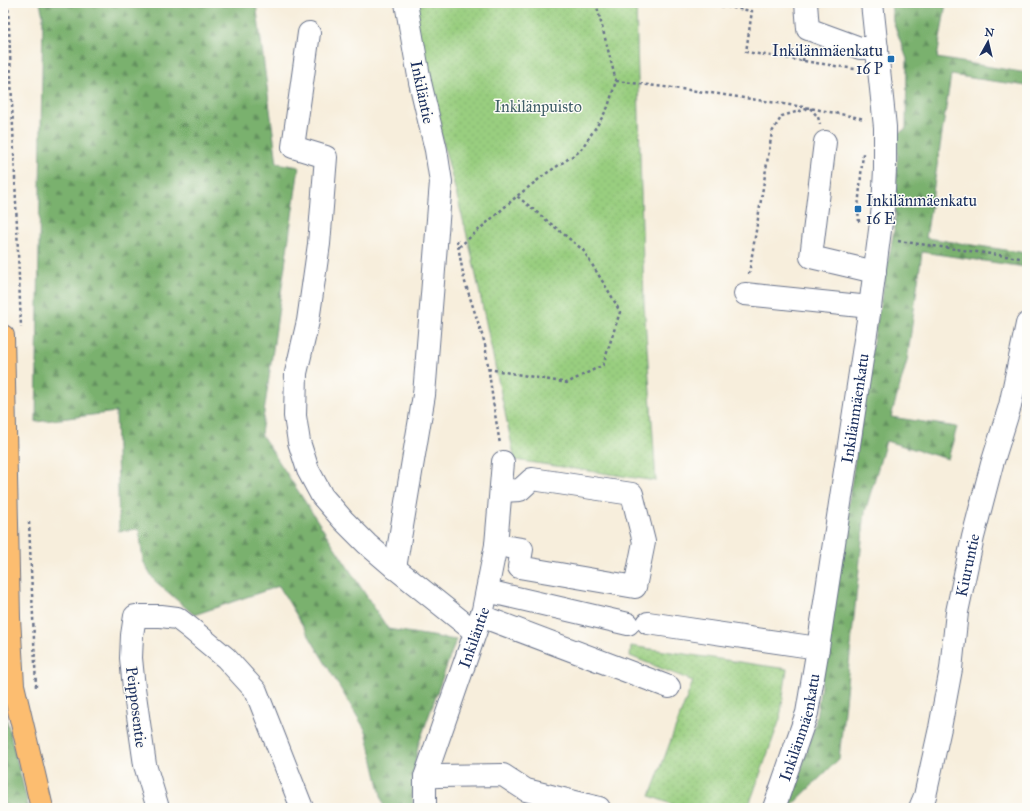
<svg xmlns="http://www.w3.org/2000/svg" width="1030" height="811" viewBox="0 0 1030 811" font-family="'IM FELL Great Primer',serif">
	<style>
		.forest { fill: url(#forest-firs); stroke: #4a7066 }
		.park { fill: url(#park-dots); stroke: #5a7e6e }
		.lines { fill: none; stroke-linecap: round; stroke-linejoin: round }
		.minor-casing { stroke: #68728a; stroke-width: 24 }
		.major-casing { stroke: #68728a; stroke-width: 24 }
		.path { stroke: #68728a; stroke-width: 2.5; stroke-dasharray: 3 3; stroke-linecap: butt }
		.minor { stroke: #fff; stroke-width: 22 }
		.major { stroke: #fcbd6f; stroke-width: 22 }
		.poi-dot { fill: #1f6fb2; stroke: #fdfcf7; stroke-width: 1.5 }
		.labels { text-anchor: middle; stroke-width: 3; stroke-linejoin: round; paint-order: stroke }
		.poi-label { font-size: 16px; fill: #1b2f5e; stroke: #fdfcf7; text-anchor: end }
		.street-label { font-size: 16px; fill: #1b2f5e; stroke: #fdfcf7 }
		.park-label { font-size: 16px; fill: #415f68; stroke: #fdfcf7 }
	</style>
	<defs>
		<pattern id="forest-firs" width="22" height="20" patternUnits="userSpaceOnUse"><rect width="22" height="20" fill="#7ab16e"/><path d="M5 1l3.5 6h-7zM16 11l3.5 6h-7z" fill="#63905e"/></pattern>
		<pattern id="park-dots" width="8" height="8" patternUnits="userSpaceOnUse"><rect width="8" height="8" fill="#99ce7f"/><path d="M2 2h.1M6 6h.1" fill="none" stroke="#83b170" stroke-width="1.8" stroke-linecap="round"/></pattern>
	</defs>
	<rect width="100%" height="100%" fill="#fdfcf7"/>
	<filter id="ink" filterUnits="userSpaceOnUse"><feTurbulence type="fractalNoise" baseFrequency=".025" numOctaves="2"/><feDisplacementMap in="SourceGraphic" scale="8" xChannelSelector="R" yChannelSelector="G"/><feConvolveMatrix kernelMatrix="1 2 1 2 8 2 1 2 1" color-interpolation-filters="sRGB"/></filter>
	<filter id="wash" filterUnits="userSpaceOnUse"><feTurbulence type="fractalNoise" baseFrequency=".012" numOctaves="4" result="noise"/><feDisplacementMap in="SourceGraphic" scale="16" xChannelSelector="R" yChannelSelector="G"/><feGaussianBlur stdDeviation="0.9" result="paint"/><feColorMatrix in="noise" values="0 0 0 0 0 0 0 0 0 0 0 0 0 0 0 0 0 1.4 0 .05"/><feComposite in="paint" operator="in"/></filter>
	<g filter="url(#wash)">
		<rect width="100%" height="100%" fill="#f7eedc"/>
		<path class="forest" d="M40,3H256L277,163L299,167L261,434L388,629L456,640L418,746L412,782L413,808H384L366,731L279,586L194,615L154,580L143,561L139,529L119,531L116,412L36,422L43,16Z
			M891,3H946L937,58L1027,73V86L951,75L926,238L1026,253L1025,267L922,252L907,361L891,417L957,427L948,459L886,441L865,512L839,759L789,808L815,725L871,353L895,225L898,133L906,129L907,59L893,21Z
			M3,703V705L29,808H3Z"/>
		<path class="park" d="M409,3H636L644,303L656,481L515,460L470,247L411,18Z
			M631,646L787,669L780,719L748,808H682L650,796L693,681L630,656Z"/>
	</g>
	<g filter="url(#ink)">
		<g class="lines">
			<g class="minor-casing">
				<g id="minor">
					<path d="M806,3L808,29L860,48H877"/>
					<path d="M309,33L293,147L326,157L319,244L308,321L296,373L295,416L299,442L308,470L322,496L343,520L367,544L395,568L475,632"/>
					<path d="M825,142L811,257L875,272"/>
					<path d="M745,294L870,307"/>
					<path d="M496,545L522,549L519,567L635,587L644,542L632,494L532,479L520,490L501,491"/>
					<path d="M395,568L424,395L441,182L436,150L420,82L406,3"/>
					<path d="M487,591L628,624"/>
					<path d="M481,616L669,687"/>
					<path d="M648,623L818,648"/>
					<path d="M425,777L438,776L503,775L526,790L599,808"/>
					<path d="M158,808L145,765L134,688L131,658L132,635L135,616H161L177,618L190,628L226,658L256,691L302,808"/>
					<path id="s1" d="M425,808V777L483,610L496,545L503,462"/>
					<path id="s2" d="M774,808L807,713L818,648L870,307L883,207L885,169V127L872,3"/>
					<path id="s3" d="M920,808L925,796L940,728L951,669L957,612L973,537L992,464L1010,406L1027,324"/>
				</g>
			</g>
			<g class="major-casing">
				<path id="major" d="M3,336L9,618L13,685L42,808"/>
			</g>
			<path class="path" d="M8,3L21,327
				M596,3L616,81
				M703,3L752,11L746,52L855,69
				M803,61L805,48
				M859,222L858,209L863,153
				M457,240L464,279L485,344L494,408L500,444
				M898,241L1027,259
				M459,247L498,213L517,196L547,173L580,151L600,121L608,107L616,81L705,92L810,108L865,119
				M749,274L772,132L782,116L810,108L818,117L820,124
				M488,369L567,383L603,365L620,312L611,295L583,250L517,196
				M29,522L36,687"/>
			<use href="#minor" class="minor"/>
			<use href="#major" class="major"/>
		</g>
	</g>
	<g class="poi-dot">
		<rect x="887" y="55" width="8" height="8" rx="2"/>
		<rect x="854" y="205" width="8" height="8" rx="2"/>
	</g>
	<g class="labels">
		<g class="poi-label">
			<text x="883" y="56">Inkilänmäenkatu<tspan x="883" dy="18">16 P</tspan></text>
			<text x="866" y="206" text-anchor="start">Inkilänmäenkatu<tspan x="866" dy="18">16 E</tspan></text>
		</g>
		<g class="street-label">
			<text transform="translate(423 92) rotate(78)" y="6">Inkiläntie</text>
			<text dy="6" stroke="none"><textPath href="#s2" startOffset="409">Inkilänmäenkatu</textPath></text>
			<text dy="6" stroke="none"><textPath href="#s3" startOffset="248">Kiuruntie</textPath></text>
			<text dy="6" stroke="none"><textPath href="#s1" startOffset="179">Inkiläntie</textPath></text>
			<text transform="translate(137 707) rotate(83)" y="6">Peipposentie</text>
			<text dy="6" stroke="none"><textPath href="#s2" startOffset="85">Inkilänmäenkatu</textPath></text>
		</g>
		<g class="park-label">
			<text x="538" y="112">Inkilänpuisto</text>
		</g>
	</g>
	<rect width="1030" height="811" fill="none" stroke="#fdfcf7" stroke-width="16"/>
	<g transform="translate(988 42) rotate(8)" stroke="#fdfcf7" stroke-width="3" paint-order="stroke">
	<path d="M0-3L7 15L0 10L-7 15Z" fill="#1b2f5e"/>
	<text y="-6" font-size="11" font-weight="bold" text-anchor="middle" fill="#1b2f5e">N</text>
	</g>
</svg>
